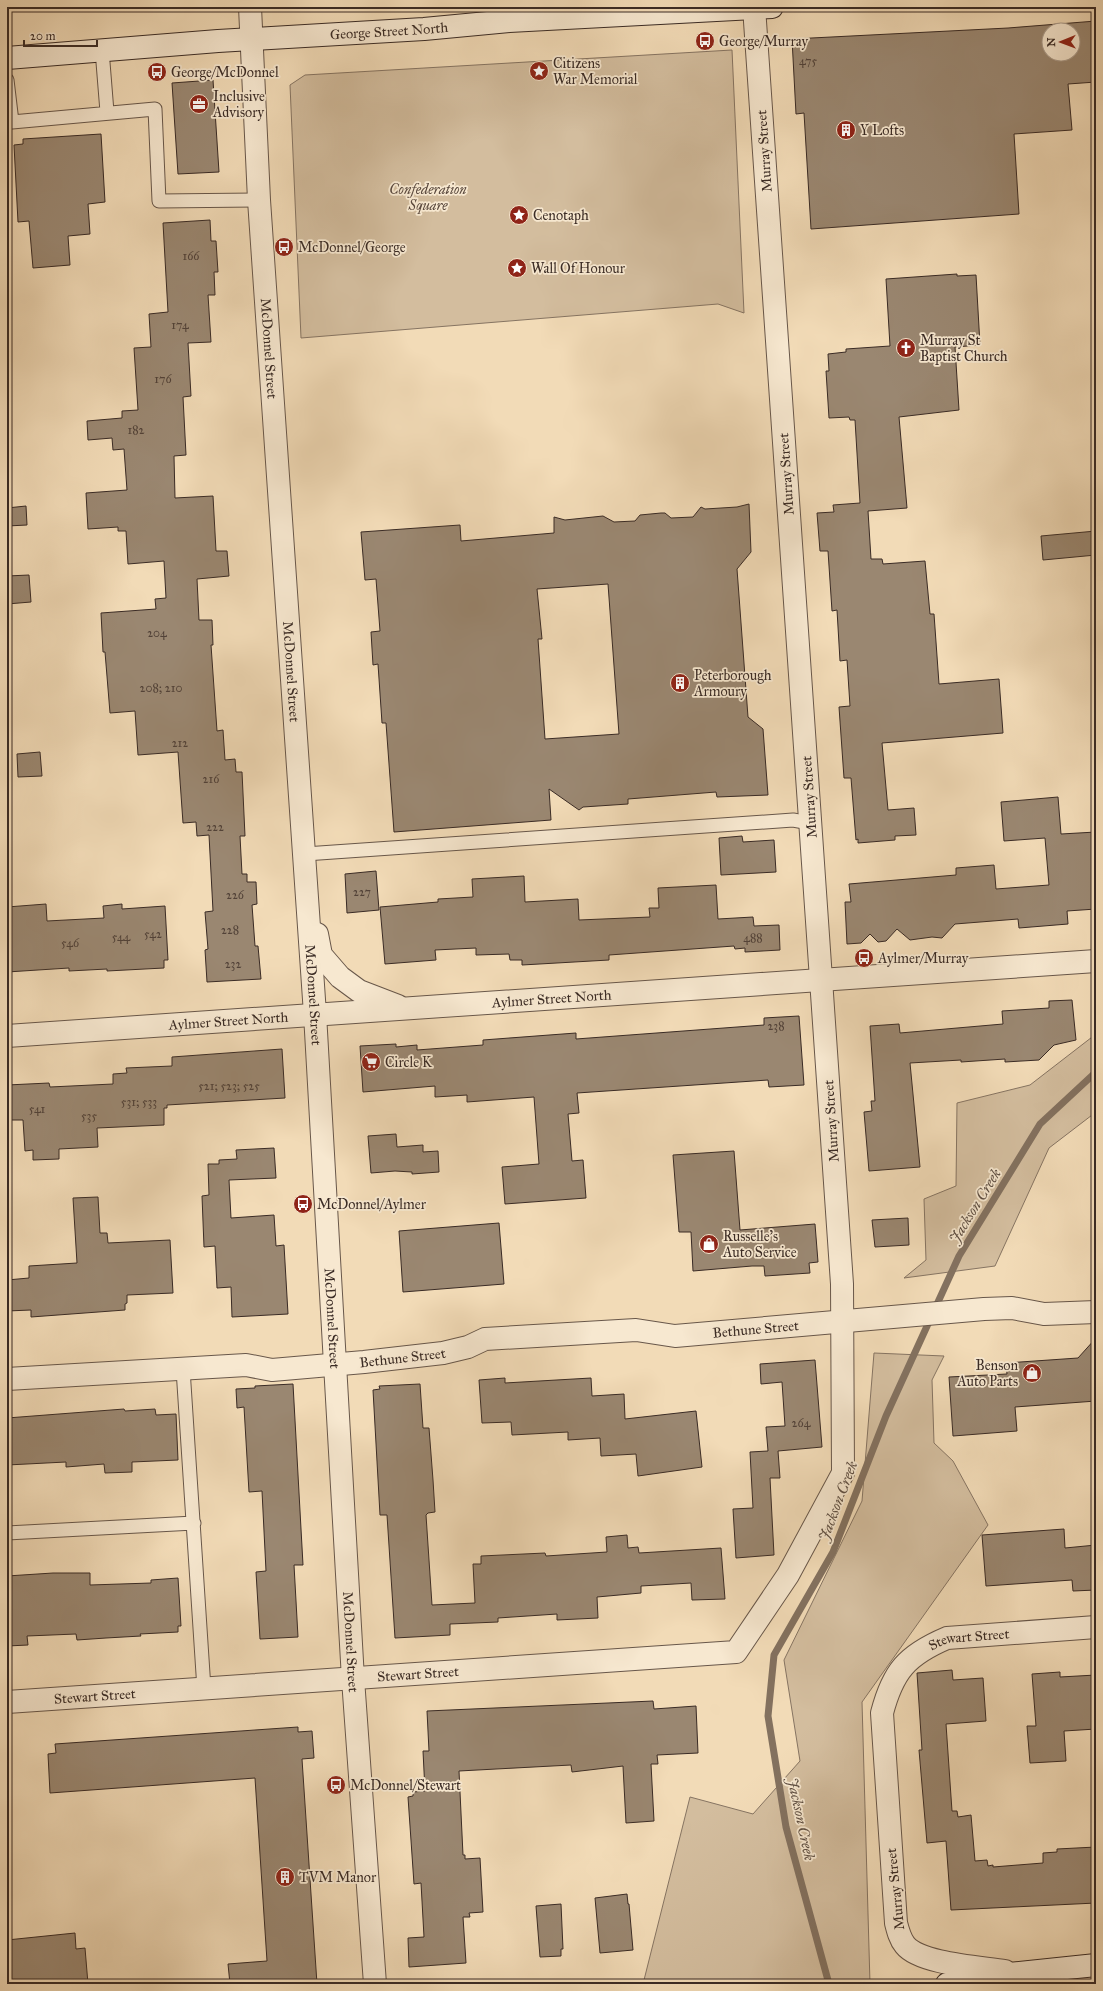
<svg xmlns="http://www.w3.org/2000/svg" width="1103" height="1991" viewBox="0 0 1103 1991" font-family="'IM FELL Great Primer',serif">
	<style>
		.green { fill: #d3bd9e; stroke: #867462 }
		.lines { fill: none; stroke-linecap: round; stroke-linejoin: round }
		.stream { stroke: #83715f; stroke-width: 7 }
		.building { fill: #9a8771; stroke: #3a2b25; fill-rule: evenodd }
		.service-casing { stroke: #68574a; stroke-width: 15 }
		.minor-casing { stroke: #68574a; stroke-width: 24 }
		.tertiary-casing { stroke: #68574a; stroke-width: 24 }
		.secondary-casing { stroke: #3a2b25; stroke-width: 24 }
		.service { stroke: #f7e8d0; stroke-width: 13 }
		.minor { stroke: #f7e8d0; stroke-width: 22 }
		.tertiary { stroke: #f7e8d0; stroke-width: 22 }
		.secondary { stroke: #f7e8d0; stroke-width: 22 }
		.labels { text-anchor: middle; stroke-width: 3.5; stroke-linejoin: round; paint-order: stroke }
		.number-label { font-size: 12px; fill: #524238 }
		.street-label { font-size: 14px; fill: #3a2b25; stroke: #f7e8d0 }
		.poi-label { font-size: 14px; fill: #3a2b25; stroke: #f7e8d0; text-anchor: start }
		.park-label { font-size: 14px; font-style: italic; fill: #59483d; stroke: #f7e8d0 }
		.water-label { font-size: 15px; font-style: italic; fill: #5e4e42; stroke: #f7e8d0 }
	</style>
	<rect width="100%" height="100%" fill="#f2dbb7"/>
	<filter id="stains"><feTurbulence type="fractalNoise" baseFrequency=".005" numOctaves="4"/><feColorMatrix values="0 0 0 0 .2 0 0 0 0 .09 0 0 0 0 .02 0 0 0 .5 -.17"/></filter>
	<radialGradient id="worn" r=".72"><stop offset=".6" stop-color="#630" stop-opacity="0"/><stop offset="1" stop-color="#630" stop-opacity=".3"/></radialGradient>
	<path class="green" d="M732,50L744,313L718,304L301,338L290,85L305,75Z
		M1096,1034V1112L1049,1148L995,1266L904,1278L926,1260L924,1199L956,1186L957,1103L1030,1085Z
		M874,1353L944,1356L932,1380L934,1443L953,1461L988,1525L862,1702L870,1984H643L690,1797L753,1814L800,1761L784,1660L862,1501Z"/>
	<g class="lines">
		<path class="stream" d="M829,1984L786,1827L768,1716L774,1655L833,1552L886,1416L959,1256L1040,1124L1096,1072"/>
	</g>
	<path class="building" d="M1096,21V82L1068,84L1072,130L1014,134L1019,214L811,229L804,113L796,114L792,39L1008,28ZM1049,30H1073V54H1049Z
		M213,80L219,172L178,174L172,83Z
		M101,134L105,202L88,204L90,234L68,236L70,265L33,268L29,221L18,222L14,145L23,144V139Z
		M210,220L211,241H216L218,272H214L215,295H208L211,342L188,343L191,396L183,397L186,455L174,456L175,498L213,496L216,551H227L229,576L197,579L199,620H212L213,645H211L217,731L223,730L225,760L235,759L236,772H242L245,836H240L242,874H247V882H256L257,904L252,905L255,946H258L261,979L207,982L205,950L208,949L205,912L213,911L209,835L197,836L196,822L183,823L178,752L138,755L135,711L110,713L105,652H103L101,613L156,609L155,599L166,598L164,561L128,564L126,531H118V527L88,529L86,493L127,490L124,449L113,450L112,438L88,440L87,421L122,418V411L138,410L134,348L151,347L149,314L168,312L163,223Z
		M957,274V276L976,275L980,345L955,347L959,410L899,417L907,508L868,511L871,559H882L883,564L925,561L930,614H934L939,684L999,679L1003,733L882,743L888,810L914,808L916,835L895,836V840L858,843V839L856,840L851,778H844L839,707L850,706L847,660L840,661L837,610L832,611L828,551H820L817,513L834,512L833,505L860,503L855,420H850L849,417L829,418L826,371H829L828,354L846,352V349L890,346L886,279Z
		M749,504L751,552L737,569L748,717L763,729L768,795L717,797L716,792L628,799V804L583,807L579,810L549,789L551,820L394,832L386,723H382L378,664L373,665L371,632L380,631L376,579L365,580L361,532L460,525L461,541L554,533V517L565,520L603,516L614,522L635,521L640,515L661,513H665L671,518L693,517L701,507L705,509L737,507ZM608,584L619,734L545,739L538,639H542L537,589Z
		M26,506L27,525L7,526V508Z
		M1096,531V555L1043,560L1041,536Z
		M29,575L31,602L7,604V576Z
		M40,752L42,776L18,777L17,754Z
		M1058,797L1061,834L1096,832V909L1067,911L1068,924L1019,928L1018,919L955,924L942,938L932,937L910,940L897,929L886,941L878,942L870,934L861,943L847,944L845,902H851L849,884L956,875V868L994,865L996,889L1049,885L1045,838L1004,841L1001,802Z
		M742,836L743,842L774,840L776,872L721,875L719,838Z
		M376,871L379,910L347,913L345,874Z
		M524,876L525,902L578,899L579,920L650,917L649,908H659L658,888L716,885L718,919L753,917L754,926L779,925L780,950L745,952V948L735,949L734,946L609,955V960L522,965V960H510L509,954L476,955V948L435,950L436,960L385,964L380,907L438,902V899L473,897L472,879Z
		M46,904L47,921L104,918L103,906L122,904V909L165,906L168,960H164V968L107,971V969L69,971V968L7,972V907Z
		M1072,1000L1076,1040L1054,1045L1039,1060L1005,1062V1059L961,1062V1060L910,1063L920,1167L869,1171L864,1112L872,1111L871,1101H875L870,1026L899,1024L900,1033L1003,1024L1002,1011L1049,1008V1001Z
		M799,1016L804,1085L769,1087L768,1080L577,1093L579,1113L568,1114L572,1161L583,1160L586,1198L505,1204L502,1167L539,1164L534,1097L467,1102V1095L435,1097V1086L363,1092L360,1046L396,1044V1047L417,1045V1050L483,1045V1040L576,1033V1039L764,1025V1018Z
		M282,1049L285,1098L167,1105V1108H164V1125L97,1128L98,1147L59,1149V1159L33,1160V1150L25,1151L23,1120H7V1085L49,1083L50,1087L113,1084V1074L127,1073L126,1068L172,1066V1057Z
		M396,1134L397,1147L423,1145V1152L438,1151L439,1172L412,1174V1172L395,1171L371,1173L368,1136Z
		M274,1148L276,1178L229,1180L231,1218L274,1215L276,1246L284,1245L288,1314L232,1317L231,1287L217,1288L215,1246L204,1247L202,1196L209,1195L208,1164H219V1160L237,1159L236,1150Z
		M734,1151L740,1230L815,1224L818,1262L809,1263L810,1273L765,1276L764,1266H752L693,1271L691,1232H679L673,1155Z
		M98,1197L100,1233H107L108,1243L170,1240L173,1293L127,1295V1303L125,1304V1310L31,1317V1310L7,1311V1280L29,1278V1266L77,1263L73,1198Z
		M908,1218L909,1245L875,1247L872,1220Z
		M499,1223L504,1284L403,1292L399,1231Z
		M1096,1338V1401L1015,1407L1017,1431L953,1436L949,1377L1007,1374L1006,1363L1078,1358Z
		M815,1360L822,1447L778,1451L780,1478H770L774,1555L736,1558L733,1509L753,1508L750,1452L768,1451L766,1427L785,1426L782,1382L761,1384L760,1364Z
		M505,1378V1383L591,1378L592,1396L624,1394L625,1419L696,1411L702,1467L638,1476L636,1454L601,1456L600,1438L568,1440V1432L512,1435L511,1422L482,1423L479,1380Z
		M293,1384L303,1565H294L298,1637L260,1639L256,1572L266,1571L262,1491L249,1492L244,1407L237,1408L236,1389L255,1388V1386Z
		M420,1384L423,1428H429L433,1480L435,1512L428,1513L426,1515L432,1605L475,1603L473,1564H481V1556L545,1553L546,1556L607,1552L606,1537L627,1535L628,1548L638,1547L639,1553L721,1548L725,1599L692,1600L691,1583L641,1586V1593L597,1597L598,1618L557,1620V1614L498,1618V1622L450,1624V1635L395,1638L387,1515H380L373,1390L380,1389L379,1386Z
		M124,1409L125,1411L155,1409L156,1415L176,1414L178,1460L132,1462V1472L105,1473L104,1464L66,1467V1462L7,1465V1418Z
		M1064,1529L1065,1548L1096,1545V1590L1073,1591L1072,1580L986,1586L982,1535Z
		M53,1573H90V1585L151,1583V1580L178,1578L181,1626H178V1632L140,1634L141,1636L106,1638L77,1640L76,1634L27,1636L28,1645L7,1646V1576Z
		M952,1670L953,1680L983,1678L986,1721L946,1724L952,1811H957L958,1817L971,1815L975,1861L987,1860L988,1866L993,1865V1867L1043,1863V1853L1057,1852V1849L1096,1847V1903L951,1910L946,1841L927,1843L919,1750H922L917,1673Z
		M1060,1672V1677L1096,1675V1729L1064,1731L1066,1761L1030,1763L1027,1726H1036L1032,1674Z
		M653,1701L654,1709L696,1706L698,1753L657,1755L658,1764H651L654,1821L626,1823L623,1766L572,1772L571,1765L459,1771L463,1855H465V1859L480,1858L483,1912L469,1913L470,1917H463L466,1963L409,1967L408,1938L424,1937L421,1883L414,1884L408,1797L413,1796V1792L425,1791L423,1751H429L427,1711Z
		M298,1727V1732L312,1731L314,1758L302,1759L317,1984H230L228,1964L267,1961L255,1778L50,1793L48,1754L56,1753L55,1744Z
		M627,1894L628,1904H629L633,1950L600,1953L595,1898Z
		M561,1904L563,1949H561V1956L540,1957L536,1906Z
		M75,1933L76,1949L85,1948L88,1984H7V1940Z"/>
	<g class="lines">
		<g class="service-casing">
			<path id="service" d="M102,50L107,112
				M7,80L12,122L155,109L159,201L259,200
				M305,854L793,820L810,823
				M183,1369L204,1689
				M7,1533L194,1523"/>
		</g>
		<g class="minor-casing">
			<g id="minor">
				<path id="s1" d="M7,1379L246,1365L272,1370L364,1362L443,1353L468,1347L485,1339L636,1330L675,1336L984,1309L1012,1308L1044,1314L1096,1312"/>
				<path id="s2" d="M7,1702L736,1652L788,1575L843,1473L842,1284L754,7"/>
				<path id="s3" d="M1005,1971C981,1967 920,1964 905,1945C900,1939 898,1931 896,1923L882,1713C893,1671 907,1655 947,1638L1096,1627"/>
			</g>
		</g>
		<g class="tertiary-casing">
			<g id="tertiary">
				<path id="s4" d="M250,7L259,200L315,1014L353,1679L375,1984"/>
				<path d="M317,934L321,955L340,977L359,991L398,1006"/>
				<path id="s5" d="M7,1036L1096,961"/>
			</g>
		</g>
		<g class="secondary-casing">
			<g id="secondary">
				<path id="s6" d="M7,58L218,41L424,29L509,21L772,7"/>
				<path d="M947,1984L969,1978L1096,1965"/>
			</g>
		</g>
		<use href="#service" class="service"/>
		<use href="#minor" class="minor"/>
		<use href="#tertiary" class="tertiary"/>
		<use href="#secondary" class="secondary"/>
	</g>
	<defs>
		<g id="bus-disc" transform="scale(1)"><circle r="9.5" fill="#8f2418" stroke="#f7e8d0"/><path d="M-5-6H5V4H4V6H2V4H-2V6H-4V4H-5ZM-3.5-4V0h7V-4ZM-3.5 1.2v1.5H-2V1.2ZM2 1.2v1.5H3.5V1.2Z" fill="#fff"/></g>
		<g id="sight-disc" transform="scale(1)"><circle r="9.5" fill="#8f2418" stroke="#f7e8d0"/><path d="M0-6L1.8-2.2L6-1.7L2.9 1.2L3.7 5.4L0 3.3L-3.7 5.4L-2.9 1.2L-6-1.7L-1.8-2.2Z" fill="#fff"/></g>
		<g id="office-disc" transform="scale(1)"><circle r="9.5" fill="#8f2418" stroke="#f7e8d0"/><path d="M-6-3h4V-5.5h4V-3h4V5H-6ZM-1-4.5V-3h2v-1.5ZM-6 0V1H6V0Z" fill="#fff"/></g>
		<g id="building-disc" transform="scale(1)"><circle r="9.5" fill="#8f2418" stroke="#f7e8d0"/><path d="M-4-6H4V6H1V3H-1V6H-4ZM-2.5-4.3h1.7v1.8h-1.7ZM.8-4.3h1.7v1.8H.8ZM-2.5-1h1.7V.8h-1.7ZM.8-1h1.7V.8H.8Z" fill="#fff"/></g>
		<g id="church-disc" transform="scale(1)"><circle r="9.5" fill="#8f2418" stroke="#f7e8d0"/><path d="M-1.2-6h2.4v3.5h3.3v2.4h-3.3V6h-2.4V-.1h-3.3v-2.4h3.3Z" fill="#fff"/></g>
		<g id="supermarket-disc" transform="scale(1)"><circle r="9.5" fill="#8f2418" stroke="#f7e8d0"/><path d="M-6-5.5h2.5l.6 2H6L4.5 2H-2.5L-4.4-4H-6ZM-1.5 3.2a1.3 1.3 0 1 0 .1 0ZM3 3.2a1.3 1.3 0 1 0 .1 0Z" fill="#fff"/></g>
		<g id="shop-disc" transform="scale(1)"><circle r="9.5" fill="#8f2418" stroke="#f7e8d0"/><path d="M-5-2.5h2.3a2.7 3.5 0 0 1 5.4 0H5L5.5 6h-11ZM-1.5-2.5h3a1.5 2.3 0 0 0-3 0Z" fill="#fff"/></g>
	</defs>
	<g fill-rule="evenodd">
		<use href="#bus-disc" x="705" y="41"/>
		<use href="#sight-disc" x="539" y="71"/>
		<use href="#bus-disc" x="157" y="72"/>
		<use href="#office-disc" x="199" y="104"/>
		<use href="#building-disc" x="846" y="130"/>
		<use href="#sight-disc" x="519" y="215"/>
		<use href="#bus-disc" x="284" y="247"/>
		<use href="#sight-disc" x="517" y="268"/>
		<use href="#church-disc" x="906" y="348"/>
		<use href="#building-disc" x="680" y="683"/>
		<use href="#bus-disc" x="864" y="958"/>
		<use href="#supermarket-disc" x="371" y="1062"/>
		<use href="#bus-disc" x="303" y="1204"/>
		<use href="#shop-disc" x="709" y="1244"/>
		<use href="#shop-disc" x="1032" y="1373"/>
		<use href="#bus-disc" x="336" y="1785"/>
		<use href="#building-disc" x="285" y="1877"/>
	</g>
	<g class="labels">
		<g class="number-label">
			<text x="808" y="65">475</text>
			<text x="191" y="260">166</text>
			<text x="180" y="329">174</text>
			<text x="163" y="383">176</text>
			<text x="136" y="434">182</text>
			<text x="157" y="637">204</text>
			<text x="161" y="692">208; 210</text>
			<text x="180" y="747">212</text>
			<text x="211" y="783">216</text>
			<text x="215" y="831">222</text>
			<text x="362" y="896">227</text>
			<text x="235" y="899">226</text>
			<text x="230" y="934">228</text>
			<text x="153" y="938">542</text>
			<text x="121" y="941">544</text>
			<text x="753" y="942">488</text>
			<text x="70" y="947">546</text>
			<text x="233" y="968">232</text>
			<text x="776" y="1030">238</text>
			<text x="229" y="1090">521; 523; 525</text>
			<text x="139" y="1106">531; 533</text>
			<text x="37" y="1113">541</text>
			<text x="89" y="1120">535</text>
			<text x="801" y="1427">264</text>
		</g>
		<g class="street-label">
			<text dy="5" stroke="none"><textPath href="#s6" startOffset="383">George Street North</textPath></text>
			<text transform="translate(764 151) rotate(-94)" y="5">Murray Street</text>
			<text dy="5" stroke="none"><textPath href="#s4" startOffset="342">McDonnel Street</textPath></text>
			<text transform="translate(786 474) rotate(-94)" y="5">Murray Street</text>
			<text dy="5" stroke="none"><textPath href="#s4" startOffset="666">McDonnel Street</textPath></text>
			<text transform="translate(809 797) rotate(-94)" y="5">Murray Street</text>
			<text dy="5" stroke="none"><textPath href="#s4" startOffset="990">McDonnel Street</textPath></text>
			<text dy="5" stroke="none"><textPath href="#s5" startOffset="546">Aylmer Street North</textPath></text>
			<text dy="5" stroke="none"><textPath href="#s5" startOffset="222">Aylmer Street North</textPath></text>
			<text transform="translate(831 1121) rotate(-94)" y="5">Murray Street</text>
			<text dy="5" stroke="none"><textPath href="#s4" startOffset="1314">McDonnel Street</textPath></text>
			<text dy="5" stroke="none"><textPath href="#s1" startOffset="754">Bethune Street</textPath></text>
			<text dy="5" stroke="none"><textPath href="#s1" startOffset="397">Bethune Street</textPath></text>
			<text dy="5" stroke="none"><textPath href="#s3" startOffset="465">Stewart Street</textPath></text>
			<text dy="5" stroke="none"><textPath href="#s4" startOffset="1638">McDonnel Street</textPath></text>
			<text dy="5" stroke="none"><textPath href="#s2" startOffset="412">Stewart Street</textPath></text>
			<text dy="5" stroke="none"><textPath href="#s2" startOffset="88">Stewart Street</textPath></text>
			<text transform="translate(895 1889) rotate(-96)" y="5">Murray Street</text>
		</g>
		<g class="poi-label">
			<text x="719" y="46">George/Murray</text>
			<text x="553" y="68">Citizens<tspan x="553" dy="16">War Memorial</tspan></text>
			<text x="171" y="77">George/McDonnel</text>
			<text x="213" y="101">Inclusive<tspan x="213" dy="16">Advisory</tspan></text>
			<text x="860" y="135">Y Lofts</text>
			<text x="533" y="220">Cenotaph</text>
			<text x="298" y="252">McDonnel/George</text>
			<text x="531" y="273">Wall Of Honour</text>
			<text x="920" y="345">Murray St<tspan x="920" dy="16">Baptist Church</tspan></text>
			<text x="694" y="680">Peterborough<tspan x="694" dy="16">Armoury</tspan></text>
			<text x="878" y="963">Aylmer/Murray</text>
			<text x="385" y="1067">Circle K</text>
			<text x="317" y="1209">McDonnel/Aylmer</text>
			<text x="723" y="1241">Russelle's<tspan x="723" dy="16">Auto Service</tspan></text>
			<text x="1018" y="1370" text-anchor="end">Benson<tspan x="1018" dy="16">Auto Parts</tspan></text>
			<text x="350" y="1790">McDonnel/Stewart</text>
			<text x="299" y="1882">TVM Manor</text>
		</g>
		<g class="park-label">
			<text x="428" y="194">Confederation<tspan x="428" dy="16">Square</tspan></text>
		</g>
		<g class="water-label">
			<text transform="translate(975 1206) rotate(-58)" y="5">Jackson Creek</text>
			<text transform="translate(838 1501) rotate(-69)" y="5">Jackson Creek</text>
			<text transform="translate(801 1819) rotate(78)" y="5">Jackson Creek</text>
		</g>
	</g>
	<rect width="1103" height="1991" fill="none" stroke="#f2dbb7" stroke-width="24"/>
	<rect x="8" y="8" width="1087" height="1975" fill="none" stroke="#3a2b25" stroke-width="2"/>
	<rect x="12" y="12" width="1079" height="1967" fill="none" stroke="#3a2b25"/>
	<g transform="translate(1061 42) rotate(269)"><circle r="19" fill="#f7e8d0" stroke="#ab9c8c"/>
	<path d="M0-3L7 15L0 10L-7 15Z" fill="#8f2418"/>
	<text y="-6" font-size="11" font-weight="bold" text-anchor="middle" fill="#3a2b25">N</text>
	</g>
	<path d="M24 40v6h73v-6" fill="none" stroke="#3a2b25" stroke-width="2"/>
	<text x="30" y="40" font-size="12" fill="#3a2b25" stroke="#f7e8d0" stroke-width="3" paint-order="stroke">20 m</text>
	<rect width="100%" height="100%" filter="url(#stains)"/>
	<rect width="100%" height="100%" fill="url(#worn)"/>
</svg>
